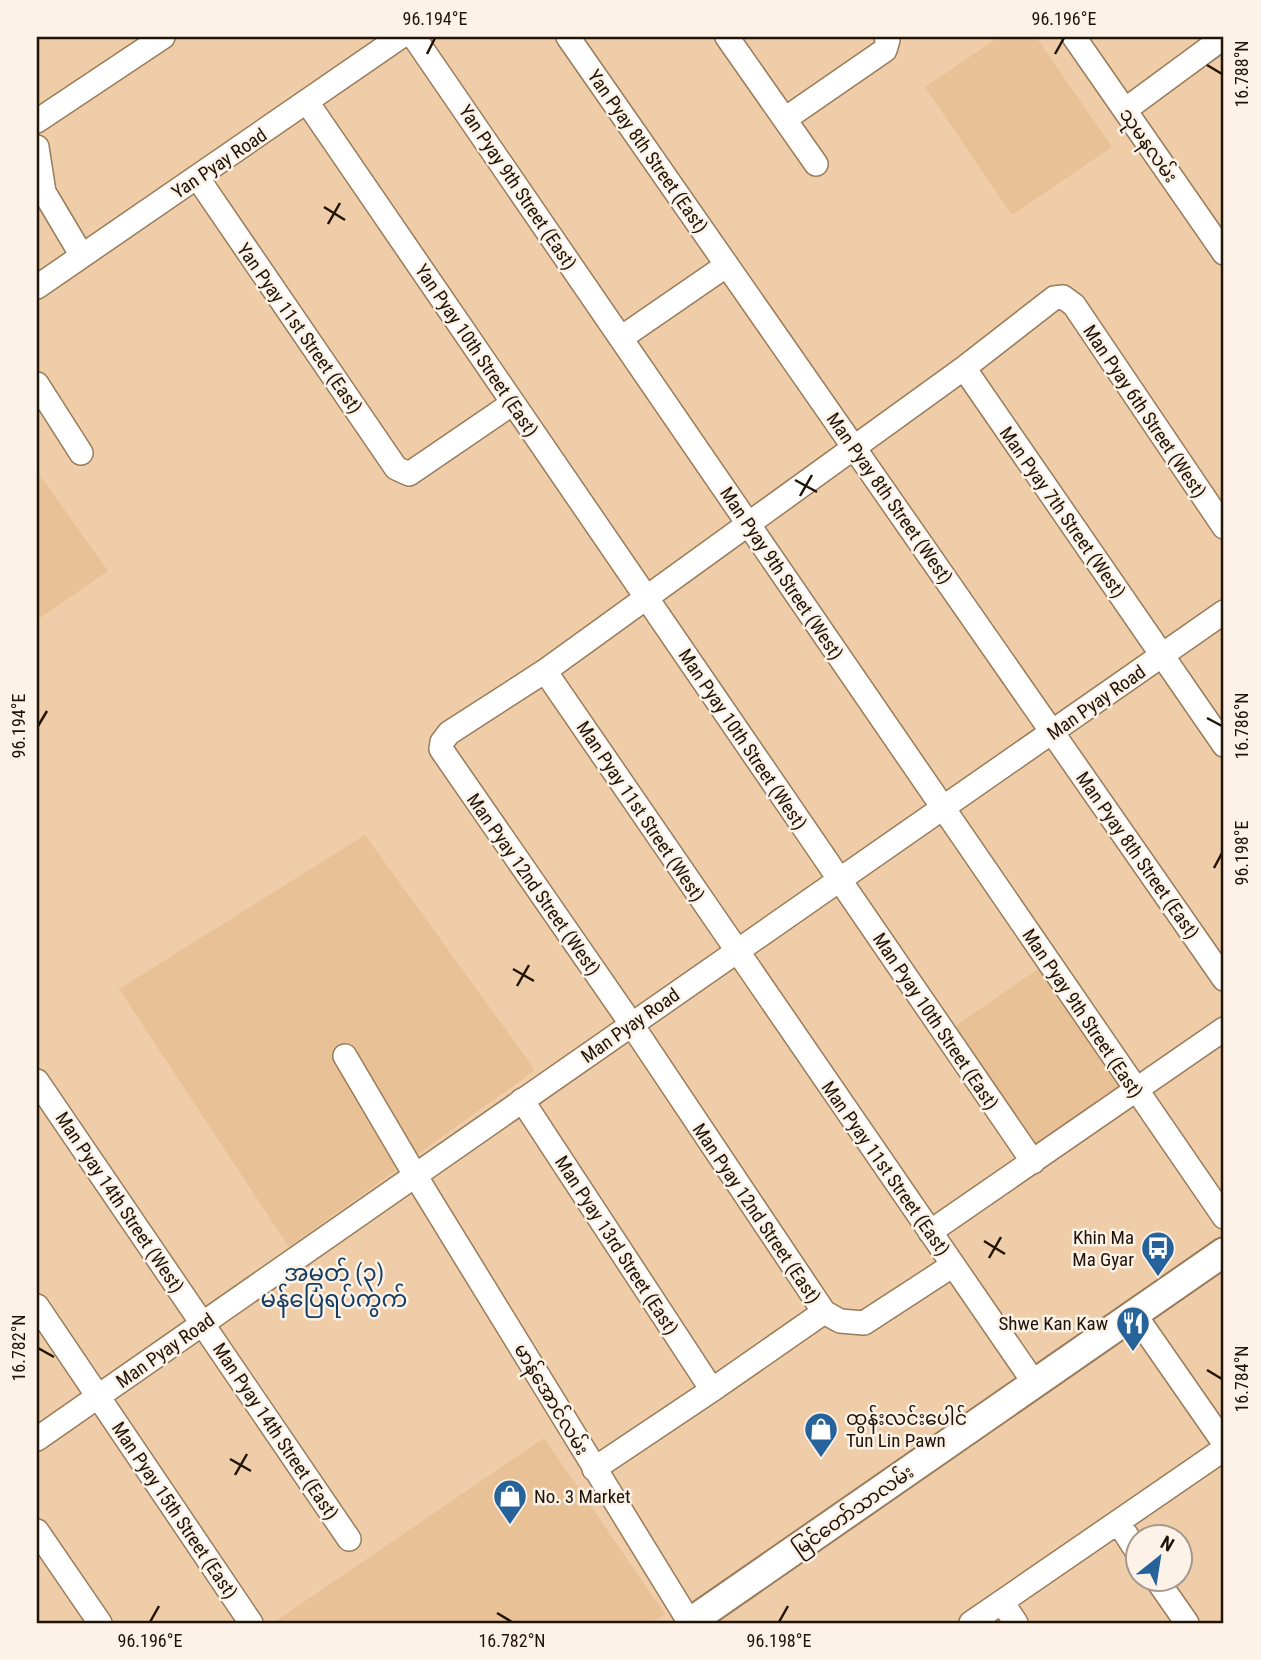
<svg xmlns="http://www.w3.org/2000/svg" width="1261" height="1660" viewBox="0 0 1261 1660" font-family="'Roboto Condensed','Noto Sans Myanmar',sans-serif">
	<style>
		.built { fill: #e8c196 }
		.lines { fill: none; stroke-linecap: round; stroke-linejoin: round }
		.stream { stroke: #7bafe4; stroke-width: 5 }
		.minor-casing { stroke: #9a7b59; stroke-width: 26 }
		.major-casing { stroke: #9a7b59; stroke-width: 32 }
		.minor { stroke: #fff; stroke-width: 23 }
		.major { stroke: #fff; stroke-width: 28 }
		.ticks { fill: none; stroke: #201407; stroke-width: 2.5 }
		.labels { text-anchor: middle; stroke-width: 5; stroke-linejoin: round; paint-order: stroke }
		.street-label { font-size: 19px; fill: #201407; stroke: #fdf2e7 }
		.poi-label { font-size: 19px; fill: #201407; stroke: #fdf2e7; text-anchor: end }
		.quarter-label { font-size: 23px; fill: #133d62; stroke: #fdf2e7 }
		.neatline { fill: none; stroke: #201407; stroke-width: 2.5 }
		.ticks-label { font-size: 18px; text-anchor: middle; fill: #201407 }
	</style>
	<rect width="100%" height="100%" fill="#efcda8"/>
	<path class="built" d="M999,37H1036L1112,147L1012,215L925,87Z
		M37,471L108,571L37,620Z
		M365,835L535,1070L289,1247L119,989Z
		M1041,967L1124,1086L1034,1148L951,1029Z
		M544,1438L665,1614L651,1623H273Z"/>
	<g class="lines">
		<path class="stream" d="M1211,60L1224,51"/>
		<g class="minor-casing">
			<path id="minor" d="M414,37L1224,1217
				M568,37L1224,979
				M727,37L816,164
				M1074,37L1224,253
				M307,102L1033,1162
				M1125,110L1224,37
				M785,119L885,50L888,40L886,37
				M37,121L163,37
				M37,147L44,192L82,256
				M197,177L396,468L409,474L513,403
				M37,287L400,37
				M621,338L727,265
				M964,368L1224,745
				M37,384L81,453
				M545,671L1035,1384
				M345,1056L415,1175L690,1623
				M37,1081L349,1539
				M522,1100L712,1390
				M930,1232L1224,1029
				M953,1265L864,1323L840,1321L824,1312L632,1025L441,749L442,742L449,733L545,671L964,368L1054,298L1063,297L1074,305L1224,527
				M37,1306L251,1623
				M1135,1315L1224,1443
				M37,1439L1224,612
				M594,1469L712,1390L824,1312
				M1118,1522L1138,1553
				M37,1531L100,1623
				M1157,1580L1187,1623
				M1002,1602L1016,1623
				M971,1623L1224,1449"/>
		</g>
		<g class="major-casing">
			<path id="major" d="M689,1623L1224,1252"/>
		</g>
		<use href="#minor" class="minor"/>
		<use href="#major" class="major"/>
	</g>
	<path class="ticks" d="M427,54L435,38M1055,54L1064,38M1207,65L1222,74M324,207L345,220M328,224L340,203M795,480L817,492M800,496L812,475M1207,718L1222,726M38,726L47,711M1214,868L1222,853M513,969L534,981M517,986L529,965M984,1241L1005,1254M989,1258L1001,1237M38,1348L54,1357M1207,1370L1222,1379M230,1459L251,1471M235,1475L247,1454M497,1613L512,1622M150,1622L159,1606M779,1622L788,1606"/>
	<defs>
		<g id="bus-pin" transform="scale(1.75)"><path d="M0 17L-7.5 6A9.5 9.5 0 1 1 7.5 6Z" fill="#26639a" stroke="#fdf2e7"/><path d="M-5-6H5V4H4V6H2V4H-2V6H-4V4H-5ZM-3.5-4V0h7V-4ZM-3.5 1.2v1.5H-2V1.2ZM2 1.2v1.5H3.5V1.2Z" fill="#fff"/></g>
		<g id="restaurant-pin" transform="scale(1.75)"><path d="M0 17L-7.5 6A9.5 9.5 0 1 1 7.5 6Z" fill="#26639a" stroke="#fdf2e7"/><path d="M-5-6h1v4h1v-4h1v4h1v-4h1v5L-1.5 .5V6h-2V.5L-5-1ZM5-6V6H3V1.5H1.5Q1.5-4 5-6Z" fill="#fff"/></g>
		<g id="shop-pin" transform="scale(1.75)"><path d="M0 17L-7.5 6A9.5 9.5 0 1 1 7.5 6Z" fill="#26639a" stroke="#fdf2e7"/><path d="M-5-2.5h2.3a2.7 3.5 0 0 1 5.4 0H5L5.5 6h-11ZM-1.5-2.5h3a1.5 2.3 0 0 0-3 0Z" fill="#fff"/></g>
	</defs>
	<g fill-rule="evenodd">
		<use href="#bus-pin" x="1158" y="1248"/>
		<use href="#restaurant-pin" x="1133" y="1323"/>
		<use href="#shop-pin" x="821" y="1429"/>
		<use href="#shop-pin" x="510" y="1496"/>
	</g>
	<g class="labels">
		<g class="street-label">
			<text transform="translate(1149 145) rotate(55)" y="7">သုမနလမ်း</text>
			<text transform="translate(648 151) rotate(55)" y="7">Yan Pyay 8th Street (East)</text>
			<text transform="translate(219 163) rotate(-34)" y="7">Yan Pyay Road</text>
			<text transform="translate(518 187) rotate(56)" y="7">Yan Pyay 9th Street (East)</text>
			<text transform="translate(300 328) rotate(55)" y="7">Yan Pyay 11st Street (East)</text>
			<text transform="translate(477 350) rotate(56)" y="7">Yan Pyay 10th Street (East)</text>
			<text transform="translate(1145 411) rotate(56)" y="7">Man Pyay 6th Street (West)</text>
			<text transform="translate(890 498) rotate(55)" y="7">Man Pyay 8th Street (West)</text>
			<text transform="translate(1063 512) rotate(55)" y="7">Man Pyay 7th Street (West)</text>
			<text transform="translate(782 573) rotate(56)" y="7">Man Pyay 9th Street (West)</text>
			<text transform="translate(1096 702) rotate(-35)" y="7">Man Pyay Road</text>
			<text transform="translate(743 739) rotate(56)" y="7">Man Pyay 10th Street (West)</text>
			<text transform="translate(641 811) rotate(56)" y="7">Man Pyay 11st Street (West)</text>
			<text transform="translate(1138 855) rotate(55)" y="7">Man Pyay 8th Street (East)</text>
			<text transform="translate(534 884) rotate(55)" y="7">Man Pyay 12nd Street (West)</text>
			<text transform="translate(1083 1013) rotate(56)" y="7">Man Pyay 9th Street (East)</text>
			<text transform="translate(936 1021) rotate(56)" y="7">Man Pyay 10th Street (East)</text>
			<text transform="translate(630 1025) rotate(-35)" y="7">Man Pyay Road</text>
			<text transform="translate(886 1168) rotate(55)" y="7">Man Pyay 11st Street (East)</text>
			<text transform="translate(120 1202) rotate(56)" y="7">Man Pyay 14th Street (West)</text>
			<text transform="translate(757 1213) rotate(56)" y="7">Man Pyay 12nd Street (East)</text>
			<text transform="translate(617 1245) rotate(57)" y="7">Man Pyay 13rd Street (East)</text>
			<text transform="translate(165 1350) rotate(-35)" y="7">Man Pyay Road</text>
			<text transform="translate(552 1399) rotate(59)" y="7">မာန်အောင်လမ်း</text>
			<text transform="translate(276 1431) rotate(56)" y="7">Man Pyay 14th Street (East)</text>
			<text transform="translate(175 1510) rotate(56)" y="7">Man Pyay 15th Street (East)</text>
			<text transform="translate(853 1510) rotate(-35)" y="7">မြင်တော်သာလမ်း</text>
		</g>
		<g class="poi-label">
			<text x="1134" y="1244">Khin Ma<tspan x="1134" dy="22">Ma Gyar</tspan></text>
			<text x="1108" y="1330">Shwe Kan Kaw</text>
			<text x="846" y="1425" text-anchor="start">ထွန်းလင်းပေါင်<tspan x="846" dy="22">Tun Lin Pawn</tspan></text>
			<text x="534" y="1503" text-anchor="start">No. 3 Market</text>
		</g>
		<g class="quarter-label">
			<text x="334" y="1281">အမှတ် (၃)<tspan x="334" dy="26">မန်ပြေရပ်ကွက်</tspan></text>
		</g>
	</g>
	<rect width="1261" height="1660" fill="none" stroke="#fdf2e7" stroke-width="77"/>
	<g transform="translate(1159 1558) rotate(30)"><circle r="33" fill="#fdf2e7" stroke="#a5998d" stroke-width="2"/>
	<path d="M0-5L12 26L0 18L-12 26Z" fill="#26639a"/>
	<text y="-10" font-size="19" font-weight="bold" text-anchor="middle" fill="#201407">N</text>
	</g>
	<rect x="38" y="38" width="1184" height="1584" class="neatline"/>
	<g class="ticks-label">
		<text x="435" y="25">96.194°E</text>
		<text x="1064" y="25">96.196°E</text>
		<text transform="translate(1242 74) rotate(-90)" y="6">16.788°N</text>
		<text transform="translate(19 726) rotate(-90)" y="6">96.194°E</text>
		<text transform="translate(1242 726) rotate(-90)" y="6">16.786°N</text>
		<text transform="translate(1242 853) rotate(-90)" y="6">96.198°E</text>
		<text transform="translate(19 1348) rotate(-90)" y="6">16.782°N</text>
		<text transform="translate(1242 1379) rotate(-90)" y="6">16.784°N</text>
		<text x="150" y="1647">96.196°E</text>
		<text x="512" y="1647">16.782°N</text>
		<text x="779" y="1647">96.198°E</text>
	</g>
</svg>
